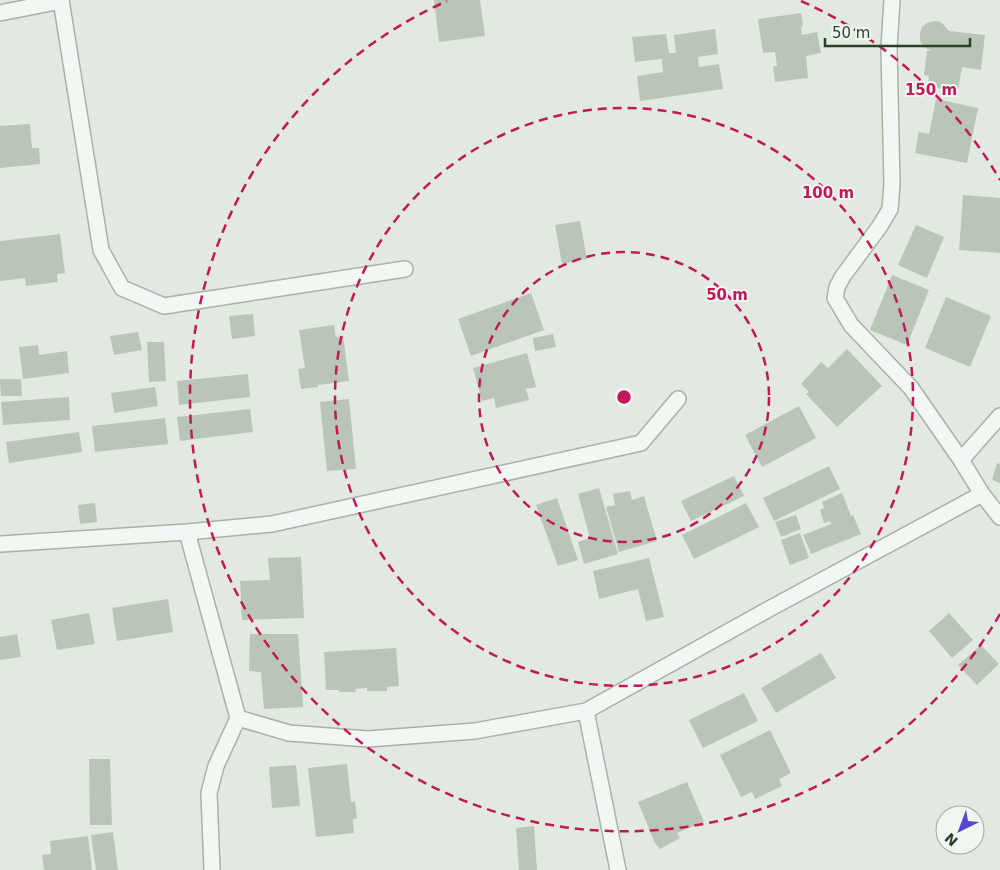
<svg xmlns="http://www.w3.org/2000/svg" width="1000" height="870" viewBox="0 0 1000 870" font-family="'DejaVu Sans',sans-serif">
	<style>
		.building { fill: #b9c6b7 }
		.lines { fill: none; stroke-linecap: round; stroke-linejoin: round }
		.street-casing { stroke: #a7b3a5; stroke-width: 18 }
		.street { stroke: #f3f7f3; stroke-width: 15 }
		.ring { fill: none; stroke: #c2185b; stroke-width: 2.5; stroke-dasharray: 9 6 }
		.centre { fill: #c2185b; stroke: #f0f6f0; stroke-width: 2.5 }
		.ring-label { font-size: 15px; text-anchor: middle; font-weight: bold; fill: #c2185b; stroke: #f0f6f0; stroke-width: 4; stroke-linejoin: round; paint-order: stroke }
	</style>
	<rect width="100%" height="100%" fill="#e1e9e0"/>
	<path class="building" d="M434,0H480L485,36L439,42Z
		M801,13L803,26H801L802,35L817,32L821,53L806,56L808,78L775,82L773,66H777L775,52L763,53L758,19Z
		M934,21L941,22L949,31L985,35L981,70L962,67L958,91L928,87L929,76L924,75L927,51H931L924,47L920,41V34L922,27L927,23Z
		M715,29L718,54L698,57L699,67L719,64L723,89L640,101L637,76L663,72L662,59L635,62L632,37L666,34L669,53H676L674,35Z
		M936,99L978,108L967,163L915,153L919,132L929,134Z
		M30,124L32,148H39L40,164L0,168V126Z
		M963,195L1000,198V253L959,250Z
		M580,221L587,259L562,264L555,225Z
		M916,225L944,237L927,278L898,265Z
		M60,234L65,273L57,274L58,282L26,286L25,278L0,281V241Z
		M892,275L929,290L907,345L870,330Z
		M531,293L544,330L471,356L458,319Z
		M946,297L991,316L970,367L925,348Z
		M253,314L255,336L232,339L229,316Z
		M334,325L336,337L343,336L349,381L318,385V387L301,389L298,369L305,368L299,330Z
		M138,332L142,350L114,355L110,336Z
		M553,334L556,347L535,351L533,338Z
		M147,342H164L166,381L149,382Z
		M38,345L39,355L67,351L69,373L23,379L19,347Z
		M847,349L882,386L837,427L806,394L809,392L801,384L821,362L828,368Z
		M527,353L536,387L526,389L529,400L496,408L494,398L482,401L473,368Z
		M248,374L250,397L179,405L177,381Z
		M0,379H21L22,396H1Z
		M155,387L158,406L114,413L111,393Z
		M69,397L70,420L3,425L1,402Z
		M349,399L356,469L327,471L320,402Z
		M799,406L816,438L762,467L745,435Z
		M250,409L253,432L180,441L177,417Z
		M165,418L168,444L95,452L92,426Z
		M79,432L82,452L9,463L6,442Z
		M997,463L1000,464V483L992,480Z
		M829,466L840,489L774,521L763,498Z
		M734,476L744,496L691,521L681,501Z
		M599,488L618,554L584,564L578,542L590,538L578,494Z
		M630,491L632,500L644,496L657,541L619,552L606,507L615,505L613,494Z
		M842,493L851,516L853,515L861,534L811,554L803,535L831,524L830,521L824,523L820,510L824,508L822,502Z
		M557,498L578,560L558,566L536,505Z
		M95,503L97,522L80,524L78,505Z
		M746,503L759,527L694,559L682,535Z
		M796,515L801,529L781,537L775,522Z
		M800,533L809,558L790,565L781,540Z
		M301,557L304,618L242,620L240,581L270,580L268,558Z
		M649,558L664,617L646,621L638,589L599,599L593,571Z
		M168,599L173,632L117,641L112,608Z
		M89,613L95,644L57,650L51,620Z
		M949,613L973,640L952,658L929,631Z
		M17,634L21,657L0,660V637Z
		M250,634H298L303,707L264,709L261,672L249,671Z
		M981,645L999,664L977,685L958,665Z
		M396,648L399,686L387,687V691H367V688L355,689L356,692H339V690H326L324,652Z
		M821,653L836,678L776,713L761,688Z
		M744,693L758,721L703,748L689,720Z
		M770,730L791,773L779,779L782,786L755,799L752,792L741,797L720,755Z
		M89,759H110L112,825H90Z
		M347,764L351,802L355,801L357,818L353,819L354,833L316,837L308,768Z
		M296,765L300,806L272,808L269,767Z
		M687,782L704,822L677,833L680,838L660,849L655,843L638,802Z
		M534,826L537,870H519L516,828Z
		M113,832L118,870H96L91,835Z
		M88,836L92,870H44L42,855L51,854L50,841Z"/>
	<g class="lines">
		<g class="street-casing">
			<path id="street" d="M61,0L101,250L122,288L164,306L405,269
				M892,0L889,48L892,184L890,209L880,226L843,276L837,287L835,298L851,325L911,388L961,460L982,494L1000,517
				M0,13L61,1
				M961,460L1000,416
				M187,532L238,718L216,766L209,793L212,870
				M1,544L187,532L272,524L641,443L678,399
				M586,711L618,870
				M238,718L289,733L368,739L475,731L586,711L769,609L982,494"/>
		</g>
		<use href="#street" class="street"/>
	</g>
	<g class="ring">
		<circle cx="624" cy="397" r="145"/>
		<circle cx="624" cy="397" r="289"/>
		<path d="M1000 614A434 434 0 1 1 447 1M801 1A434 434 0 0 1 1000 180"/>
	</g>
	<circle cx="624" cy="397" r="8" class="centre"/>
	<g class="ring-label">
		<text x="931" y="95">150 m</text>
		<text x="828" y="198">100 m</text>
		<text x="727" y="300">50 m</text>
	</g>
	<g transform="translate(960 830) rotate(222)"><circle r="24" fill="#f0f6f0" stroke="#a1ada0"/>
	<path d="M0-4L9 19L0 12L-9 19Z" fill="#5846cc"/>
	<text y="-8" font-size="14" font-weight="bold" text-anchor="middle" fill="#2b4029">N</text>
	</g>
	<path d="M825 38v8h145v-8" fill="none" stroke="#2b4029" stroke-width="2.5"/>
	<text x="832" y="38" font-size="15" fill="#2b4029" stroke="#f0f6f0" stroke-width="4" paint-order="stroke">50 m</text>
</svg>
